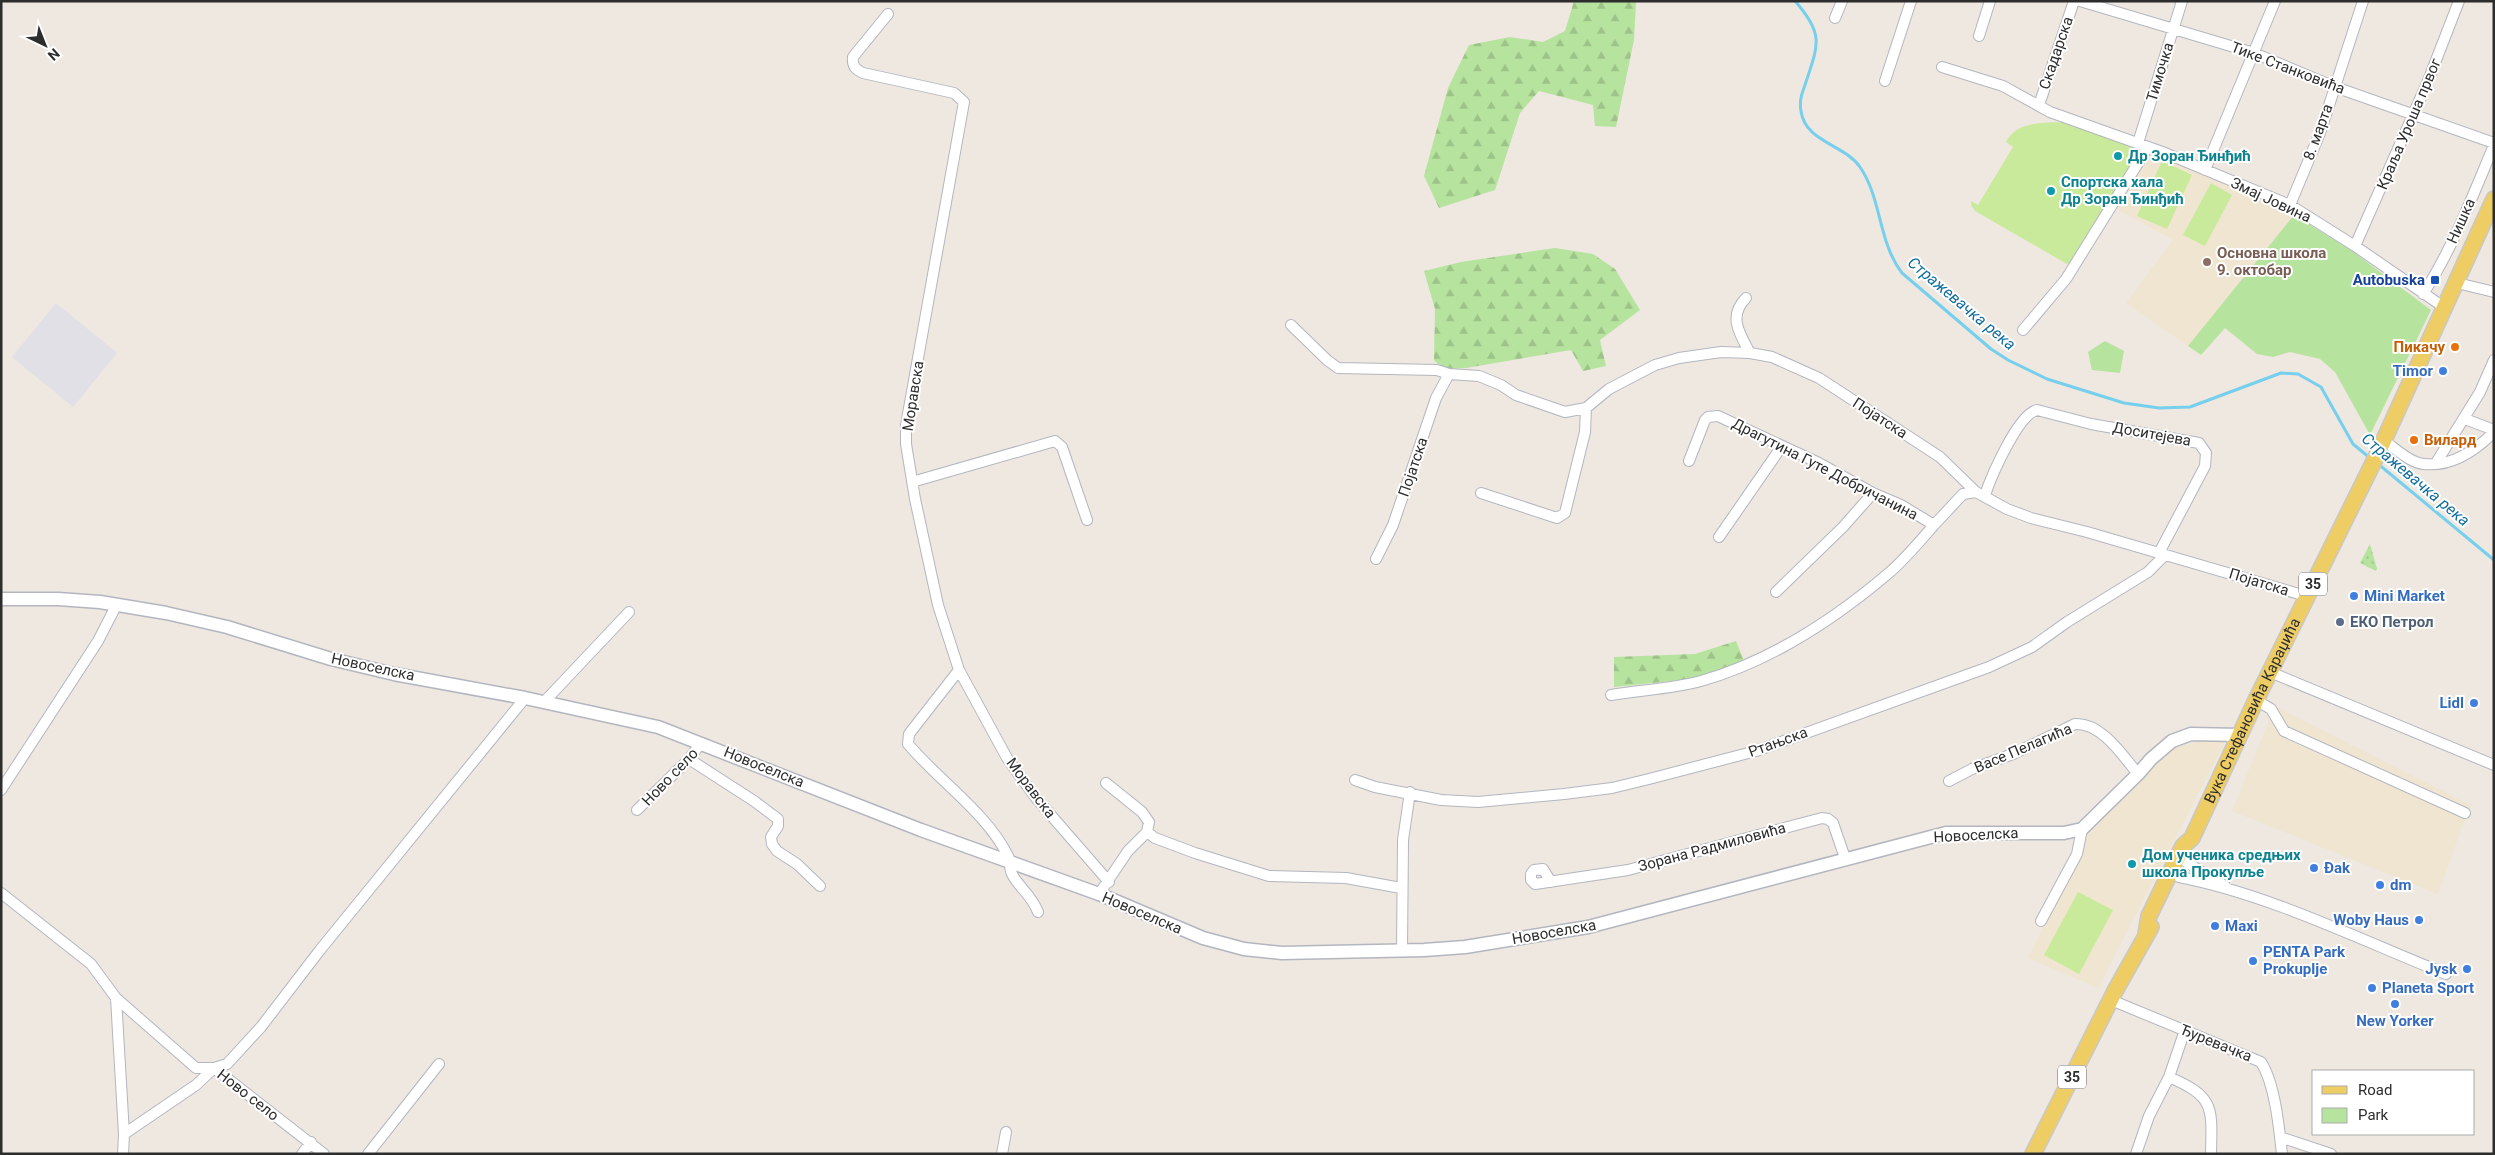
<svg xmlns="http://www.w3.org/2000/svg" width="2495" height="1155" viewBox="0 0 2495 1155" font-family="Roboto,sans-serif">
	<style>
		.industrial { fill: #e2e0e7 }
		.education { fill: #efe5d0 }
		.grass { fill: url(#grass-dots) }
		.forest { fill: url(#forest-firs) }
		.park { fill: #b6e39e }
		.pitch { fill: #c9ea9a }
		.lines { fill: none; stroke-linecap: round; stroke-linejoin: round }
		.stream { stroke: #76cfed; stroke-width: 3 }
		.minor-casing { stroke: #b3b6c0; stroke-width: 12 }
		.tertiary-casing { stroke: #b3b6c0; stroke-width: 15 }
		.primary-casing { stroke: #c8c8c8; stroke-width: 18 }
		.minor { stroke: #fff; stroke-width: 10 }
		.tertiary { stroke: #fff; stroke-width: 12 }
		.primary { stroke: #eecd65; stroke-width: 15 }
		.culture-dot { fill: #0f9aa8; stroke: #fff; stroke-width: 2 }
		.education-dot { fill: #8d6e63; stroke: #fff; stroke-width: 2 }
		.transit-dot { fill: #1a4fb4; stroke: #fff; stroke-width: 2 }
		.food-dot { fill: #e8710a; stroke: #fff; stroke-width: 2 }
		.shop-dot { fill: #3f7fe0; stroke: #fff; stroke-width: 2 }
		.service-dot { fill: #5c6f8a; stroke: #fff; stroke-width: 2 }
		.labels { text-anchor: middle; stroke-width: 4; stroke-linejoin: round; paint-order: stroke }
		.shield { fill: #fff; stroke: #6c6c6c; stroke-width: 1 }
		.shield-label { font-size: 14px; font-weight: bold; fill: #2d2d2d }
		.street-label { font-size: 15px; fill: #2d2d2d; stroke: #fff }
		.culture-label { font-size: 15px; font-weight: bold; fill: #0d838f; stroke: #fff; text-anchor: start }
		.education-label { font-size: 15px; font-weight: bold; fill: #785e54; stroke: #fff; text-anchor: start }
		.transit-label { font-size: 15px; font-weight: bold; fill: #164399; stroke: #fff; text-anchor: end }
		.food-label { font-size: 15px; font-weight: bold; fill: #c56008; stroke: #fff; text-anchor: end }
		.shop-label { font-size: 15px; font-weight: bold; fill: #366cbe; stroke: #fff; text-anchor: start }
		.service-label { font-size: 15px; font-weight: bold; fill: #4e5e75; stroke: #fff; text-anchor: start }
		.water-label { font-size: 16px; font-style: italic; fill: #106f9e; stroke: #fff }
	</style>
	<defs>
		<pattern id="grass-dots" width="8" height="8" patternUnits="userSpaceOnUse" patternTransform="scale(1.25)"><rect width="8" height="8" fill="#b6e39e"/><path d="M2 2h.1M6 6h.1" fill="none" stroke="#9dc388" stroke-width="1.8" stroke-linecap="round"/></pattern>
		<pattern id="forest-firs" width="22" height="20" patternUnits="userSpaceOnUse" patternTransform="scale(1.25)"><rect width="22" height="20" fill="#b6e39e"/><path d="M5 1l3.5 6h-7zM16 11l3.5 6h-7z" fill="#9dc388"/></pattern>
	</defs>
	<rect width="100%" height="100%" fill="#eee8e0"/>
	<path class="industrial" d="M56,303L117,353L73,407L12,357Z"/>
	<path class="education" d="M2150,153L2250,193L2294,215L2188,346L2126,303L2173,240L2115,208Z
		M2275,706L2470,805L2438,894L2232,811Z
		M2214,738L2226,740L2098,988L2028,958L2075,864L2084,833L2151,770L2170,749Z"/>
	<path class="grass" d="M2370,544L2377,569L2376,571L2360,563Z"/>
	<path class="forest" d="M1574,1H1636L1634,40L1616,127L1595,126L1593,105L1539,91L1520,113L1495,190L1439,208L1424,176L1448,88L1469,45L1510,37L1543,42L1565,31Z
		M1555,248L1593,254L1615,269L1640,310L1600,340L1606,366L1583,371L1571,350L1466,368L1443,369L1434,360L1435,309L1424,271L1461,262Z
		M1736,641L1744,661L1700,678L1614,687V657L1695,654Z"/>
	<path class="park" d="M2294,215L2352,251L2431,310L2370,435L2335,372L2320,359L2290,352L2273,357L2257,354L2225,328L2201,355L2188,346Z
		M2105,341L2124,351L2120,373L2092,370L2088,352Z"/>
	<path class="pitch" d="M2067,122L2133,148L2135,159L2072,262L2067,264L1975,211L1971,205V201L1978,205L2013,147L2006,142C2016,120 2047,123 2067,122Z
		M2162,161L2192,175L2167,229L2137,216Z
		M2211,183L2232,195L2205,246L2183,235Z
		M2078,892L2113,910L2079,974L2044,955Z"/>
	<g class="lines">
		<path class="stream" d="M1795,1C1825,35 1818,45 1805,85C1802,93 1799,101 1801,111C1805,142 1844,144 1860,167C1882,199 1878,242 1902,273L1991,349L2008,360L2047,379L2124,403L2159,408L2190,407L2281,373L2298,374L2321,387L2353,444L2370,458
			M2377,463L2494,560"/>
		<g class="minor-casing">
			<path id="minor" d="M2080,1L2254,53L2335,87L2494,143
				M888,14L853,57C852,66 855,69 863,73L954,93L964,102L906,425V444L915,499L938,605L959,670L1007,758L1036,798L1109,882
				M1835,18L1842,1
				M1979,36L1990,1
				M1942,67L2003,86L2050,112L2165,153L2290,205L2355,246L2445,308
				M1885,81L1911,1
				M2039,105L2074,1
				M2138,143L2182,1
				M2205,170L2275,1
				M2290,205L2320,133L2363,1
				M2355,246L2428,81L2459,1
				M2457,283L2494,292
				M2423,294C2453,248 2473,195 2494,145
				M1746,298C1728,316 1739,333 1750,353
				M1291,325L1327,360L1338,368L1437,370L1449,374
				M2023,330L2066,279L2148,147
				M2465,419L2494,430
				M2383,440C2395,448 2410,463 2424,464C2451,467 2476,450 2494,432
				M1689,461L1705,420L1708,417L1718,416L1819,463L1873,493L1901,505L1934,525L1963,494L1976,492
				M2436,463L2480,392L2494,360
				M912,482L1055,441L1062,447L1087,520
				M1481,493L1557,518L1565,513L1566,509L1585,432L1586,408
				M1985,495C1991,477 2018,414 2037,410L2091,424L2199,443L2206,453L2205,466L2159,553
				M1719,537L1782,446
				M1376,559L1393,525L1436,398L1449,374L1479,376L1501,385L1516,395L1565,412L1586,408L1609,389L1655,365L1679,358L1721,352L1750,353L1772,357L1819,378L1940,457L1976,492L2007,509L2031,518L2087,532L2306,596
				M1776,592L1843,527L1873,493
				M959,670L909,734L908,744C938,780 987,813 1008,856C1011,862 1009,868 1012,874C1019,888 1031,894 1038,912
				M2270,672L2494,765
				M1611,695C1640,690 1672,689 1701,681C1771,661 1835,619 1890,572C1906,558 1920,541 1934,525
				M2256,700L2271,709L2284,731L2465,813
				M544,702L629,612
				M689,759L754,801L778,819V826L771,837L772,844L777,851L797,864L820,886
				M1355,780L1375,787L1441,800L1478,802L1564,794L1612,788L1649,779L1756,751L1989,667L2032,647L2067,622L2148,572L2164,556
				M1949,781L1972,769L2013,754L2075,724C2101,722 2123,756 2138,774
				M1,790L98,641L117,604
				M637,810L689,759L701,743
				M1147,832L1155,838L1195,853L1269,876L1346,878L1401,888
				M2186,862L2225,886
				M2179,877C2268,894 2361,940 2446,974
				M1551,882L1543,869L1534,870L1531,874V880L1535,884L1628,870L1822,818L1828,819L1833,823L1845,858
				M1,893L91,964L116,998L196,1068H214L324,1154
				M1099,894L1128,851L1147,832L1149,822L1142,812L1106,783
				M2041,921L2077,854L2082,829
				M1402,950L1403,840L1410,792
				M116,998L124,1134L123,1154
				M2111,1000L2261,1062C2275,1084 2279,1127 2282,1154
				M2169,1077C2215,1097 2212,1107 2211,1154
				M124,1134L196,1085L214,1068L227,1064L261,1027L320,950L525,698
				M2280,1137L2331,1154
				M302,1154L311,1142
				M368,1154L439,1064
				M1002,1154L1006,1132
				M2136,1154L2149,1116L2169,1077L2185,1030"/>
		</g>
		<g class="tertiary-casing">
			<path id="tertiary" d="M1,599H58L100,602L166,613L227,627L331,659L394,674L525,698L658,727L921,830L1099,894L1203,938L1244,949L1282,953L1424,950L1465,947L1588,927L1946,833H2064L2082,829L2138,774L2151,759L2172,741L2191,734L2240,735"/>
		</g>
		<g class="primary-casing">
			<g id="primary">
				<path id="s1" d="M2146,934L2149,916L2183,846L2192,838L2256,700L2378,453L2494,199"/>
				<path d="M2033,1154L2115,991L2151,927"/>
			</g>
		</g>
		<use href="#minor" class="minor"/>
		<use href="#tertiary" class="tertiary"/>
		<use href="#primary" class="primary"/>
	</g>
	<g class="culture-dot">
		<circle cx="2118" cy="156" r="5"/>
		<circle cx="2051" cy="191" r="5"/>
		<circle cx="2132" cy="864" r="5"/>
	</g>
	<circle class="education-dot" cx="2207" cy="262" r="5"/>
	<rect class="transit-dot" x="2430" y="275" width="10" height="10" rx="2.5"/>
	<g class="food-dot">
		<circle cx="2455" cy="347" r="5"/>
		<circle cx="2414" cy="440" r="5"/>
	</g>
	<g class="shop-dot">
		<circle cx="2443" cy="371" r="5"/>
		<circle cx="2354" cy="596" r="5"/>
		<circle cx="2474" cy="703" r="5"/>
		<circle cx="2314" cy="868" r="5"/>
		<circle cx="2380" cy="885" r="5"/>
		<circle cx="2419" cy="920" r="5"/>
		<circle cx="2215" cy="926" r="5"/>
		<circle cx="2253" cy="961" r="5"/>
		<circle cx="2467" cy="969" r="5"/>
		<circle cx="2372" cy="988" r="5"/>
		<circle cx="2395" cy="1004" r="5"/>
	</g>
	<circle class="service-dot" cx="2340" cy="622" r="5"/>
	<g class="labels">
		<g class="shield">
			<rect x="2299" y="572.5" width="28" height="23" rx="4"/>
			<rect x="2058" y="1065.5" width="28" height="23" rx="4"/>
		</g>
		<g class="shield-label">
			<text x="2313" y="589">35</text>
			<text x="2072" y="1082">35</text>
		</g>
		<g class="street-label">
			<text transform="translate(2056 53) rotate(-71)" y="5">Скадарска</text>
			<text transform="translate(2288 68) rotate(21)" y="5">Тике Станковића</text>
			<text transform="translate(2160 72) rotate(-73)" y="5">Тимочка</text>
			<text transform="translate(2409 124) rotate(-67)" y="5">Краља Уроша првог</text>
			<text transform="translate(2318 132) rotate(-70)" y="5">8. марта</text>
			<text transform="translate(2271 200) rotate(25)" y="5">Змај Јовина</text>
			<text transform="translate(2461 221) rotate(-66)" y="5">Нишка</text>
			<text transform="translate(913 396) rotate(-81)" y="5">Моравска</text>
			<text transform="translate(1880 418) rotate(33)" y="5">Појатска</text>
			<text transform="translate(2152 434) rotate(10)" y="5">Доситејева</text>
			<text transform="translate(1413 467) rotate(-71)" y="5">Појатска</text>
			<text transform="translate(1825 469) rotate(27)" y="5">Драгутина Гуте Добричанина</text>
			<text transform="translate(2259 582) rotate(17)" y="5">Појатска</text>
			<text transform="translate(373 667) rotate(12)" y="5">Новоселска</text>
			<text dy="5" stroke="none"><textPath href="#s1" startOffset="249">Вука Стефановића Караџића</textPath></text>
			<text transform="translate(1778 742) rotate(-20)" y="5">Ртањска</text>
			<text transform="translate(2023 748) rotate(-23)" y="5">Васе Пелагића</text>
			<text transform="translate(764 767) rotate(22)" y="5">Новоселска</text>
			<text transform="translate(670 777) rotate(-46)" y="5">Ново село</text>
			<text transform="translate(1031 788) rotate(53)" y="5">Моравска</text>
			<text transform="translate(1976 835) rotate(-3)" y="5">Новоселска</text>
			<text transform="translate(1712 847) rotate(-15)" y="5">Зорана Радмиловића</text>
			<text transform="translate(1142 913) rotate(23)" y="5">Новоселска</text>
			<text transform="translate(1554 932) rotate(-10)" y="5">Новоселска</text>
			<text transform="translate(2216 1043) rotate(22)" y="5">Ђуревачка</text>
			<text transform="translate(248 1095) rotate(38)" y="5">Ново село</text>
		</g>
		<g class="culture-label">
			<text x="2128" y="161">Др Зоран Ђинђић</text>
			<text x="2061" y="187">Спортска хала<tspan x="2061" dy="17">Др Зоран Ђинђић</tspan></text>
			<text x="2142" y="860">Дом ученика средњих<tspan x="2142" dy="17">школа Прокупље</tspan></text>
		</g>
		<g class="education-label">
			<text x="2217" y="258">Основна школа<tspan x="2217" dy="17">9. октобар</tspan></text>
		</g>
		<g class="transit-label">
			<text x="2425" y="285">Autobuska</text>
		</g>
		<g class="food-label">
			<text x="2445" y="352">Пикачу</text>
			<text x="2424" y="445" text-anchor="start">Вилард</text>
		</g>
		<g class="shop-label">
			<text x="2433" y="376" text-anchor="end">Timor</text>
			<text x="2364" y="601">Mini Market</text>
			<text x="2464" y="708" text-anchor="end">Lidl</text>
			<text x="2324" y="873">Đak</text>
			<text x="2390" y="890">dm</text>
			<text x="2409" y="925" text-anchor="end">Woby Haus</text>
			<text x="2225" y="931">Maxi</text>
			<text x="2263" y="957">PENTA Park<tspan x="2263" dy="17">Prokuplje</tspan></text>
			<text x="2457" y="974" text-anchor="end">Jysk</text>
			<text x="2382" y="993">Planeta Sport</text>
			<text x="2395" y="1026" text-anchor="middle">New Yorker</text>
		</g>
		<g class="service-label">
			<text x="2350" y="627">ЕКО Петрол</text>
		</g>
		<g class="water-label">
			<text transform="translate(1962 303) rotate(40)" y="6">Стражевачка река</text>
			<text transform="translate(2416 479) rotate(40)" y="6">Стражевачка река</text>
		</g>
	</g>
	<rect width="2495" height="1155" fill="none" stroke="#2d2d2d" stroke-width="5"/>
	<rect x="2312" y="1070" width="162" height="65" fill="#ffffff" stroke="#ababab"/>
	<rect x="2322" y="1086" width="25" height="8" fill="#eecd65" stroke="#ababab"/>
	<text x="2358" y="1095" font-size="15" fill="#2d2d2d">Road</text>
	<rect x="2322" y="1108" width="25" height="15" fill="#b6e39e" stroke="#ababab"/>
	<text x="2358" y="1120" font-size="15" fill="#2d2d2d">Park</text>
	<g transform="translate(45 45) rotate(137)" stroke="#ffffff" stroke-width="4" paint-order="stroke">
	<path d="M0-4L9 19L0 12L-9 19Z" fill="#2d2d2d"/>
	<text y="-8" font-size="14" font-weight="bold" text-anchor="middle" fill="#2d2d2d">N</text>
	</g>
</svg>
